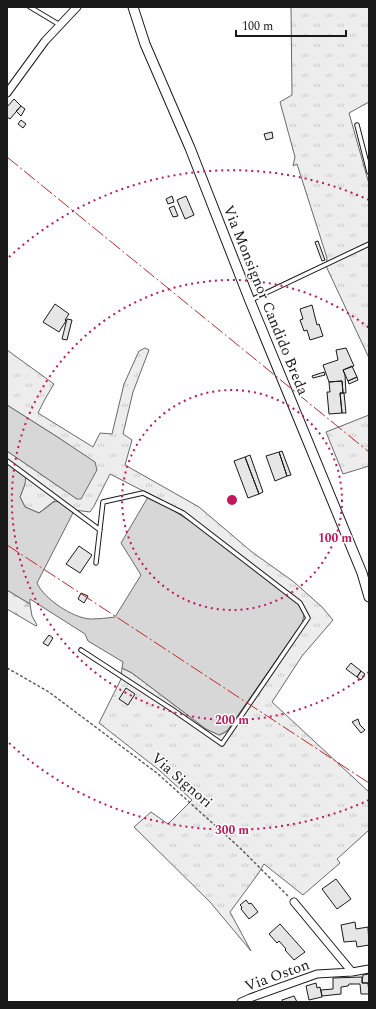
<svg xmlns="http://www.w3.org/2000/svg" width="376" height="1009" viewBox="0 0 376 1009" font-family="Spectral,serif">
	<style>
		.grass { fill: url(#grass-tufts); stroke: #6a6a6a }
		.forest { fill: url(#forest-firs); stroke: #6a6a6a }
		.water { fill: #d7d7d7; stroke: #6a6a6a }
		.building { fill: #e6e6e6; stroke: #1a1a1a }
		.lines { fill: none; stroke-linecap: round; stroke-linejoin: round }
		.service-casing { stroke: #1a1a1a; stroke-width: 5.5 }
		.minor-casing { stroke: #1a1a1a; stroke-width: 9 }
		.secondary-casing { stroke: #1a1a1a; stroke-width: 11 }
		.path { stroke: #5f5f5f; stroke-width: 1.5; stroke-dasharray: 3 2; stroke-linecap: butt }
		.service { stroke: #fff; stroke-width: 3.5 }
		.minor { stroke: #fff; stroke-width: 7 }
		.secondary { stroke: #fff; stroke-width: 9 }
		.power { stroke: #c62828; stroke-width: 1; stroke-dasharray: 14 3 2 3; stroke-linecap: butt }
		.ring { fill: none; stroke: #c2185b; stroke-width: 2; stroke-dasharray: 2 4 }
		.labels { text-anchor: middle; stroke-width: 3; stroke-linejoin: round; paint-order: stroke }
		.street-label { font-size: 15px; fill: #1a1a1a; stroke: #fff }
		.centre { fill: #c2185b; stroke: #fff; stroke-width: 2 }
		.ring-label { font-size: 12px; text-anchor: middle; font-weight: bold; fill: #c2185b; stroke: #fff; stroke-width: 3; stroke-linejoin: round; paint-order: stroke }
	</style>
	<defs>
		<pattern id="grass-tufts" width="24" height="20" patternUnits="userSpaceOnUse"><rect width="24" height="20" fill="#ededed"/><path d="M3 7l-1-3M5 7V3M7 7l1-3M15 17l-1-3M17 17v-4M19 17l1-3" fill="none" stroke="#cbcbcb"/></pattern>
		<pattern id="forest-firs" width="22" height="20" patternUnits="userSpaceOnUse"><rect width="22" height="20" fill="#ededed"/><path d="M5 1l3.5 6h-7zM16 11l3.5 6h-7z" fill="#cbcbcb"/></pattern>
	</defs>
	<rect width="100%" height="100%" fill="#fff"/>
	<path class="grass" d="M291,7H369V102L349,113L369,184V358L326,266L327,258L297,164L293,166L295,157L280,102L292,95Z
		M145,348L149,350L133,392L123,434L132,440L125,465L199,507L252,552L294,582L322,607L333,620L302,656L272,702L369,792V830L337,859L340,863L303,895L264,864L258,874L230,912L251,951L210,902L134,827L151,812L168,824L192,800L159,770L99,723L121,679L122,668L132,673L206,729L220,735L227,731L302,623L149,494L110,474L94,506L90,512L74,510L54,501L39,513L25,507L20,497L25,484L10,464L7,465V451L77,499L94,462L59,438L7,405V350L54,384L45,399L38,413L93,447L100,433L112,434L124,384L139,351Z
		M369,415V466L343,474L326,432Z"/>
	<path class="forest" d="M7,590L30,604L32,616L37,625L36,626L7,609Z"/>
	<path class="water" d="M7,405L59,438L95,462L97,470L81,499H77L7,451Z
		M10,464L26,475L25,484L20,497L25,507L39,513C59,500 51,496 74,511L37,583C44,599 73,618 90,619C98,619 107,618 115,617L141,575L121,543L148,497L167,506L203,530L298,603L304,615L302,623L227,731L219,735L206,729L132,673L122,668L123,662L88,641L85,634L30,599V604L7,590V465Z"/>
	<path class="building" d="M14,99L21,106L10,119L7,117V107Z
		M21,106L25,109L21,116L16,111Z
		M21,120L26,124L23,128L18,124Z
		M272,132L273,138L266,140L264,134Z
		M172,196L174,202L168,204L166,199Z
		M186,196L194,215L185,219L177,200Z
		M174,206L178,216L173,217L169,208Z
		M318,241L325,260L322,261L315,242Z
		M55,304L69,314L65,320L66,321L59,332L43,322Z
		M312,305L317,325L319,324L323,336L310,340L307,330L304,331L300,320L303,319L300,309Z
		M67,319L72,320L67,340L62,339Z
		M346,348L354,366L343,370L345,375L346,393H343L342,381L329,382L323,365L338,360L336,350Z
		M352,366L357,377L348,381L343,370Z
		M324,372L325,375L313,378L312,376Z
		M357,377L358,380L349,384L348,381Z
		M342,381L343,393H340L342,413L329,414L327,392H330L329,382Z
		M340,393H344L346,413H342Z
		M282,451L291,475L287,476L279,452Z
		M279,452L287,476L275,481L266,456Z
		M250,455L263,492L259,494L245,457Z
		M245,457L259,494L248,498L234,461Z
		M79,546L92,555L80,573L66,564Z
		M81,593L88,596L84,603L78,599Z
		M49,635L53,638L48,646L43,643Z
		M351,663L361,671L357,677L346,669Z
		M361,671L365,674L361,680L357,677Z
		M126,688L135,694L128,705L119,699Z
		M358,719L360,725L365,730L361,733L352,722Z
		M336,879L351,899L337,909L322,889Z
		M246,900L249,904L251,903L258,912L249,919L241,909L242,907L240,905Z
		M355,922L356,929L368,927L369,945L357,947L356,941L344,942L341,925Z
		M280,924L305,952L294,960L285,950L286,949L279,941L277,943L269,934Z
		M369,974V983H362L363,975Z
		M362,977V983H368L369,994H361L360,984H349L348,986L341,987V994L322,996L321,990L333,989V978Z
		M316,983L317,988L320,987L322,997L309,1000L306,986Z
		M294,996L297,1002H283L282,1000Z"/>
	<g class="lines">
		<g class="service-casing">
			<path id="service" d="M30,7L60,25
				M357,125L369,172
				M251,300L369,244
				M7,461L100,530
				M81,650L173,710L222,744L308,618L300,603L183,513L143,493L103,502L96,563"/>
		</g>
		<g class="minor-casing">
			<path id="minor" d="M7,93L45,41L77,7
				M294,902L352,972
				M241,1002L250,998L317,974L352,972L369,969"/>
		</g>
		<g class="secondary-casing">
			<path id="secondary" d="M133,7L145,44L190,148L250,301L362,573L369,597"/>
		</g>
		<path class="path" d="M7,668L49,692L157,773L240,848L289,897"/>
		<use href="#service" class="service"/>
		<use href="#minor" class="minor"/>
		<use href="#secondary" class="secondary"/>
		<path class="power" d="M7,157L369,452
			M7,545L369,783"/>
	</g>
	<g class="ring">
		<circle cx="232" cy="500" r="110"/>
		<path d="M369 672A220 220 0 1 1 369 328"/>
		<path d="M369 800A330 330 0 0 1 9 743M9 257A330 330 0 0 1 369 200"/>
	</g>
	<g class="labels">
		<g class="street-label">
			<text transform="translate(266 300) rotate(68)" y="5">Via Monsignor Candido Breda</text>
			<text transform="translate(182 780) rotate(41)" y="5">Via Signori</text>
			<text transform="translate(277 975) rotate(-20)" y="5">Via Oston</text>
		</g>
	</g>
	<circle cx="232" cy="500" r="6" class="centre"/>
	<g class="ring-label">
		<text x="335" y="542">100 m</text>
		<text x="232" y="724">200 m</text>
		<text x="232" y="834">300 m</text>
	</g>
	<rect width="376" height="1009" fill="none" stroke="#1a1a1a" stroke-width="16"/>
	<path d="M236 30v6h110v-6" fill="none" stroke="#1a1a1a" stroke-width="2"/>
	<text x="242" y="30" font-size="12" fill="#1a1a1a" stroke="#ffffff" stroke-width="3" paint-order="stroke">100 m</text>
</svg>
